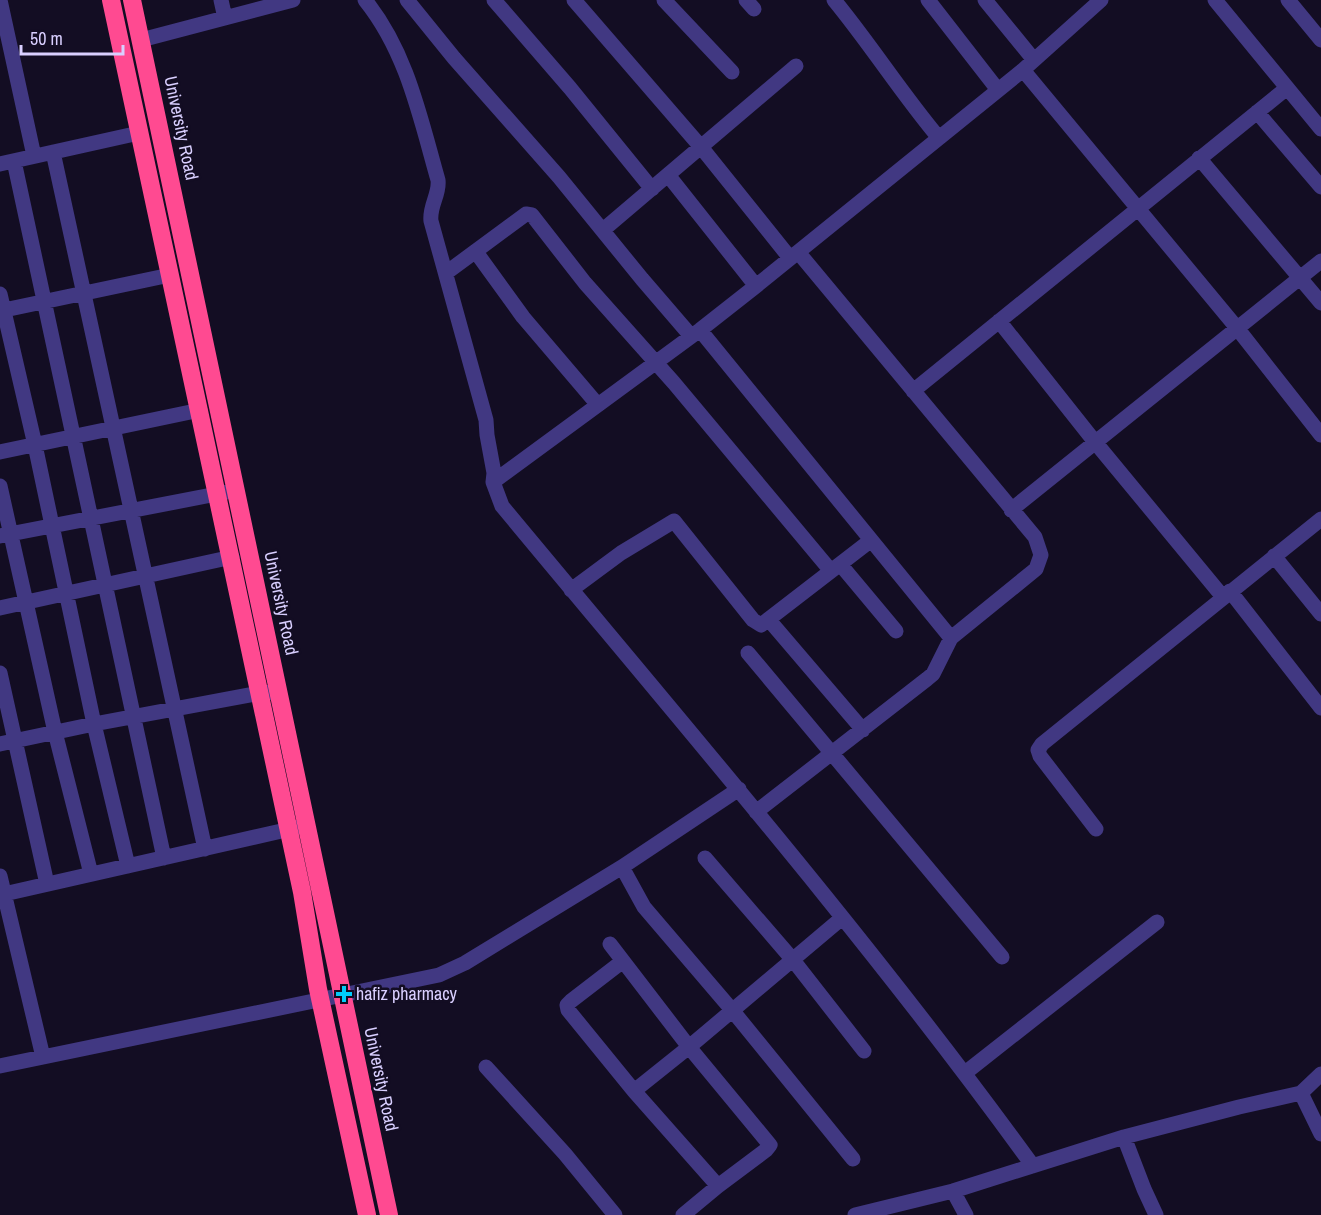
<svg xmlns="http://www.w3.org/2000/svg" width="1321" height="1215" viewBox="0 0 1321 1215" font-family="'Archivo Narrow',sans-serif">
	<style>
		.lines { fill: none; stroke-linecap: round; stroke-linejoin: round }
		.minor { stroke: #413882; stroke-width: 15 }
		.highway { stroke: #ff4a91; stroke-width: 18 }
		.poi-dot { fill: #00ccfa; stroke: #130d23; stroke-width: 2 }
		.labels { text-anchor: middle; stroke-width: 5; stroke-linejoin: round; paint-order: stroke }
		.street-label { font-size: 18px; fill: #d9cfff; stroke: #130d23 }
		.poi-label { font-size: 18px; fill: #d9cfff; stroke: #130d23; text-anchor: start }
	</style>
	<rect width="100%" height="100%" fill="#130d23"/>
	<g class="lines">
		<path class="minor" d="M0,0L34,156
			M221,0L225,18
			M365,0C407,52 420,117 438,180C440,194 429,206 431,221L486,420L487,435L494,473L493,482L502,506C682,723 867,937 1033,1166
			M407,0L454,58L559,177L642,279L691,336
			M494,0L570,88L652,189
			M574,0L701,147L790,258
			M664,0L732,72
			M746,0L754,9
			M834,0C871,45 902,94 939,138
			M928,0L998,90
			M985,0L1034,60
			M1215,0L1321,129
			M1288,0L1321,40
			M141,40L293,0
			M1023,70L1237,328L1321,435
			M1257,112L1321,187
			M53,152L205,849
			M1199,158L1321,303
			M14,161L164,858
			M0,164L139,133
			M668,175L756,286
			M603,230L796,66
			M476,252L523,317L598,405
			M446,273L526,214L532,215L585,283L674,383L831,571
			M0,294L35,445L94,724L128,866
			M0,311L170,275
			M999,321L1095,442L1223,597
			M700,330L951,638
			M913,391L1287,88
			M0,452L200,410
			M493,482L700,330L756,286L1023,70L1101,0
			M0,486L55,732L91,874
			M1011,510L1321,261
			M0,536L227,492
			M1274,556L1321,614
			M840,564L896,631
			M571,590L621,553L674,521L753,620L761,625L870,541
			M1230,591L1321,708
			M0,608L232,557
			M769,620L863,730
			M748,653L1002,957
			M0,673L47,884
			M0,744L94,724L260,693L277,692
			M756,812L927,679L933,674L951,638L1036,569L1041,555L1035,537L798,252
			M1096,829L1040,756L1038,750L1042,744L1321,519
			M705,858L793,960L864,1051
			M622,867L644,907L732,1010L853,1159
			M0,876L43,1057
			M0,895L299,827
			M610,944L689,1047L770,1145L766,1150L718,1186L683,1215
			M623,961L571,1001L567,1005L568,1010L634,1091L718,1186
			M0,1066L439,975L465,963L622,867L739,789
			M486,1067L565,1154L615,1215
			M965,1073L1157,922
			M634,1091L689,1047L842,918
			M1301,1093L1321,1134
			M1124,1137L1144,1189L1156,1215
			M953,1191L966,1215
			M855,1215L953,1191L1124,1137L1239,1107L1301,1093L1321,1074"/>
		<path class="highway" d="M111,0L302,892L318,989L367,1215
			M132,0L389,1215"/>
	</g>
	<path class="poi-dot" d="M341 985h6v6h6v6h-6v6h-6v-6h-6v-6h6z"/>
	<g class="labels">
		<g class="street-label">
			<text transform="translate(181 128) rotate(78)" y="6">University Road</text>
			<text transform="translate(281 603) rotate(78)" y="6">University Road</text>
			<text transform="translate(381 1079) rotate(78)" y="6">University Road</text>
		</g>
		<g class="poi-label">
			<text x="356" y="1000">hafiz pharmacy</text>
		</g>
	</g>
	<path d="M21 45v9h102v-9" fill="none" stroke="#d9cfff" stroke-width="3"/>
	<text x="30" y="45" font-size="18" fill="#d9cfff" stroke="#130d23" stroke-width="4.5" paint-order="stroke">50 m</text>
</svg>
